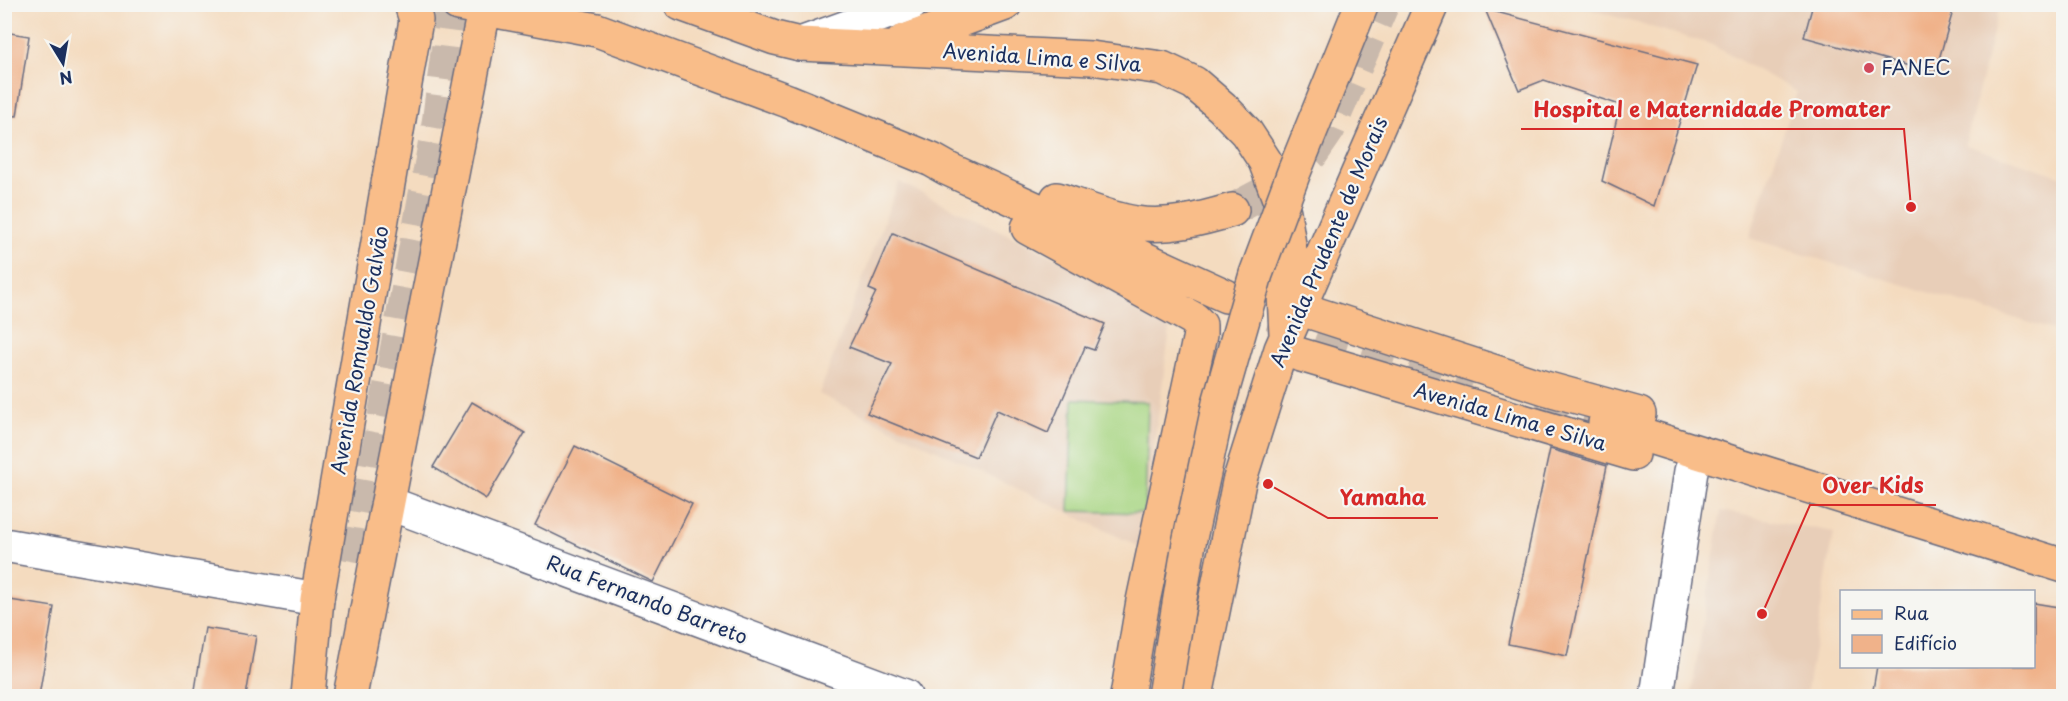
<svg xmlns="http://www.w3.org/2000/svg" width="2068" height="701" viewBox="0 0 2068 701" font-family="'Playpen Sans',sans-serif">
	<style>
		.built { fill: #e8ceb8 }
		.pitch { fill: #a8d683; stroke: #628270; stroke-width: 1.5 }
		.building { fill: #f0b28a }
		.lines { fill: none; stroke-linecap: round; stroke-linejoin: round }
		.major-tunnel { stroke: #c9b9ac; stroke-width: 33; stroke-dasharray: 33 16; stroke-linecap: butt }
		.minor-casing { stroke: #676b80; stroke-width: 36 }
		.major-casing { stroke: #676b80; stroke-width: 36 }
		.minor { stroke: #fff; stroke-width: 33 }
		.major { stroke: #f9bd89; stroke-width: 33 }
		.major-bridge-casing { stroke: #676b80; stroke-width: 36; stroke-linecap: butt }
		.major-bridge { stroke: #f9bd89; stroke-width: 33 }
		.poi-dot { fill: #d1495b; stroke: #f6f6f2; stroke-width: 2 }
		.labels { text-anchor: middle; stroke-width: 4.5; stroke-linejoin: round; paint-order: stroke }
		.street-label { font-size: 20px; fill: #1b2f5e; stroke: #f6f6f2 }
		.poi-label { font-size: 20px; fill: #1b2f5e; stroke: #f6f6f2; text-anchor: start }
		.leader { fill: none; stroke: #d62828; stroke-width: 2 }
		.callout-dot { fill: #d62828; stroke: #f6f6f2; stroke-width: 2 }
		.callout-label { font-size: 21px; text-anchor: middle; font-weight: bold; fill: #d62828; stroke: #f6f6f2; stroke-width: 4.5; stroke-linejoin: round; paint-order: stroke }
	</style>
	<rect width="100%" height="100%" fill="#f6f6f2"/>
	<filter id="ink" filterUnits="userSpaceOnUse"><feTurbulence type="fractalNoise" baseFrequency=".0167" numOctaves="2"/><feDisplacementMap in="SourceGraphic" scale="12" xChannelSelector="R" yChannelSelector="G"/><feConvolveMatrix kernelMatrix="1 2 1 2 8 2 1 2 1" color-interpolation-filters="sRGB"/></filter>
	<filter id="wash" filterUnits="userSpaceOnUse"><feTurbulence type="fractalNoise" baseFrequency=".008" numOctaves="4" result="noise"/><feDisplacementMap in="SourceGraphic" scale="24" xChannelSelector="R" yChannelSelector="G"/><feGaussianBlur stdDeviation="1.35" result="paint"/><feColorMatrix in="noise" values="0 0 0 0 0 0 0 0 0 0 0 0 0 0 0 0 0 1.4 0 .05"/><feComposite in="paint" operator="in"/></filter>
	<g filter="url(#wash)">
		<rect width="100%" height="100%" fill="#f4dbbf"/>
		<path class="built" d="M1575,5H2000L1965,145L2063,177V333L1749,238L1797,92L1710,44Z
			M899,182L1172,314L1140,547L819,394Z
			M1721,511L1834,532L1806,696H1691Z"/>
		<path class="pitch" d="M1073,399L1148,402L1145,513L1069,511Z"/>
		<g id="blocks">
			<path class="building" d="M1813,4H1955L1935,73L1804,37Z
				M1485,9L1697,65L1654,206L1602,181L1620,105L1544,80L1519,90Z
				M4,32L29,36L17,116L4,115Z
				M893,233L1105,324L1094,350L1085,347L1048,433L997,410L976,457L867,413L892,364L849,347L876,292L869,289Z
				M472,402L525,433L486,499L433,467Z
				M575,446L692,504L653,582L535,525Z
				M1550,449L1607,466L1567,656L1508,644Z
				M4,599L54,607L39,696H4Z
				M2034,603L2064,608V696H1872L1877,666H2034Z
				M205,628L256,636L246,696H194Z"/>
		</g>
	</g>
	<g filter="url(#ink)">
		<use href="#blocks" fill-opacity="0" stroke="#676b80" stroke-width="1.5"/>
		<g class="lines">
			<path class="major-tunnel" d="M1232,210L1279,185L1312,154L1329,129L1383,4
				M1226,296L1338,339L1473,382
				M1537,401L1605,423
				M357,562L438,124L450,28V4"/>
			<g class="minor-casing">
				<path id="minor" d="M800,44L911,4
					M388,503L905,696
					M4,545L317,599
					M1657,696L1691,471"/>
			</g>
			<g class="major-casing">
				<path id="major" d="M458,4L597,30L788,101L932,160L948,169L1226,296
					M681,4L775,38L800,44L1091,58L1162,68L1194,83L1222,107L1246,132L1265,161L1284,212L1290,251L1284,294L1286,334
					M902,42L1005,4
					M1057,199C1083,207 1109,219 1136,223C1168,228 1202,219 1232,210
					M1028,228L1194,319L1200,325V335L1143,601L1127,696
					M1298,308L1545,388L1639,414
					M1281,349L1633,454
					M1605,423L2064,566
					M308,696L317,599L416,20L411,4
					M350,696L484,10
					M1196,696L1239,482L1281,349L1432,4"/>
			</g>
			<use href="#minor" class="minor"/>
			<use href="#major" class="major"/>
			<g class="major-bridge-casing">
				<path id="major-bridge" d="M1164,696L1189,543L1219,403L1256,274L1294,172L1362,4"/>
			</g>
			<use href="#major-bridge" class="major-bridge"/>
		</g>
	</g>
	<circle class="poi-dot" cx="1869" cy="68" r="6"/>
	<g class="labels">
		<g class="street-label">
			<text transform="translate(1042 58) rotate(4)" y="7">Avenida Lima e Silva</text>
			<text transform="translate(1329 242) rotate(-67)" y="7">Avenida Prudente de Morais</text>
			<text transform="translate(360 350) rotate(-80)" y="7">Avenida Romualdo Galvão</text>
			<text transform="translate(1510 417) rotate(16)" y="7">Avenida Lima e Silva</text>
			<text transform="translate(647 600) rotate(21)" y="7">Rua Fernando Barreto</text>
		</g>
		<g class="poi-label">
			<text x="1881" y="75">FANEC</text>
		</g>
	</g>
	<path class="leader" d="M1911 207L1904 129H1521M1762 614L1810 505H1936M1268 484L1328 518H1438"/>
	<g class="callout-dot">
		<circle cx="1911" cy="207" r="6"/>
		<circle cx="1762" cy="614" r="6"/>
		<circle cx="1268" cy="484" r="6"/>
	</g>
	<g class="callout-label">
		<text x="1712" y="117">Hospital e Maternidade Promater</text>
		<text x="1873" y="493">Over Kids</text>
		<text x="1383" y="505">Yamaha</text>
	</g>
	<rect width="2068" height="701" fill="none" stroke="#f6f6f2" stroke-width="24"/>
	<rect x="1840" y="590" width="195" height="78" fill="#f6f6f2" stroke="#9ea6b7" stroke-width="1.5"/>
	<rect x="1852" y="610" width="30" height="9" fill="#f9bd89" stroke="#9ea6b7" stroke-width="1.5"/>
	<text x="1894" y="620" font-size="18" fill="#1b2f5e">Rua</text>
	<rect x="1852" y="635" width="30" height="18" fill="#f0b28a" stroke="#9ea6b7" stroke-width="1.5"/>
	<text x="1894" y="650" font-size="18" fill="#1b2f5e">Edifício</text>
	<g transform="translate(63 63) rotate(169)" stroke="#f6f6f2" stroke-width="4.5" paint-order="stroke">
	<path d="M0-4.5L10 22L0 15L-10 22Z" fill="#1b2f5e"/>
	<text y="-9" font-size="16" font-weight="bold" text-anchor="middle" fill="#1b2f5e">N</text>
	</g>
</svg>
